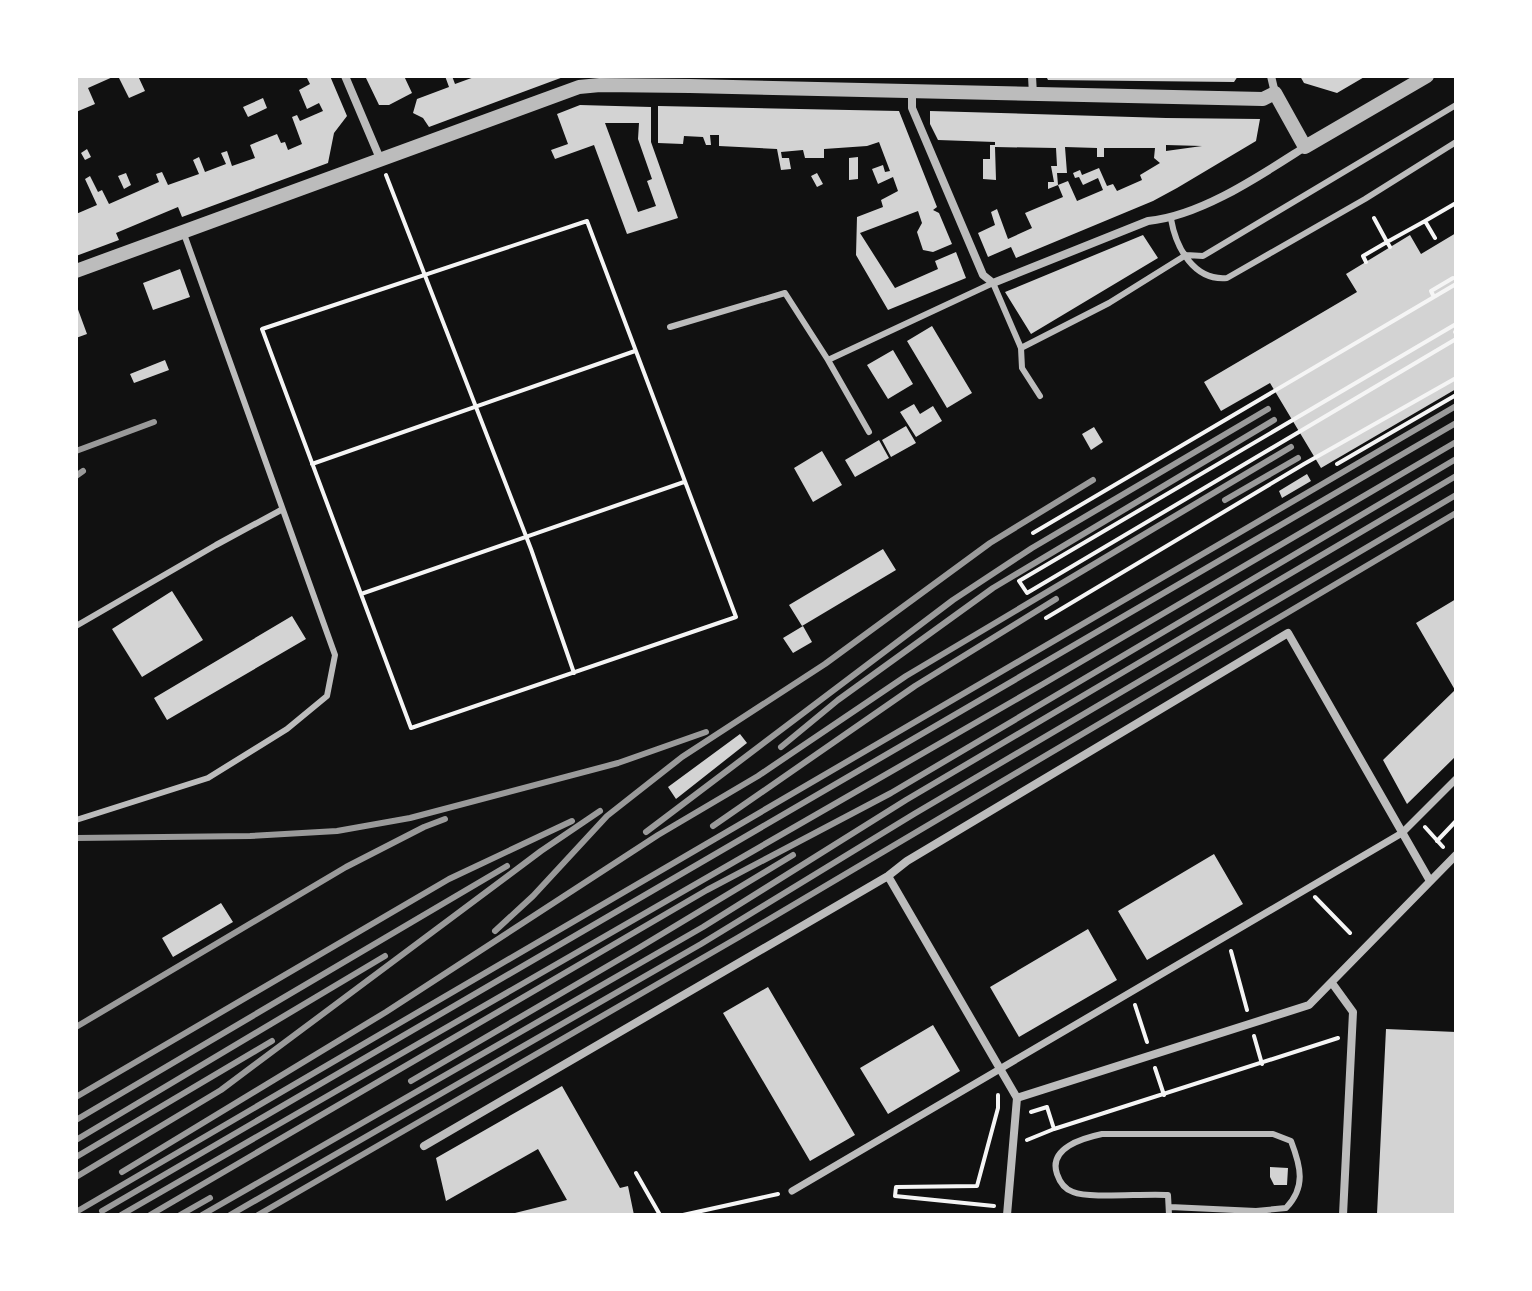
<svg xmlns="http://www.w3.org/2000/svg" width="1532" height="1291" viewBox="0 0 1532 1291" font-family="Poppins,sans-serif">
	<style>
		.building { fill: #d3d3d3; fill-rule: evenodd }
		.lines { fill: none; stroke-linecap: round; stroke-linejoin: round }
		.path { stroke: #f5f5f5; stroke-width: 4 }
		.service { stroke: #bcbcbc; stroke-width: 6 }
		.pedestrian { stroke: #bcbcbc; stroke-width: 7 }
		.minor { stroke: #bcbcbc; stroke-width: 8 }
		.tertiary { stroke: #bcbcbc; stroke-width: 14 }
		.rail { stroke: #9a9a9a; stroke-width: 6 }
	</style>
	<rect width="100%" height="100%" fill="#111"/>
	<path class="building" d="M76,76H115L88,88L95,104L76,112Z
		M118,76H138L145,91L129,98Z
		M306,76H330L347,116L334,133L328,163L182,217L178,207L116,233L119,240L76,256V214L97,205L85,179L90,176L98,192L102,190L109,204L159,182L156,174L162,172L168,185L199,174L193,160L199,157L205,172L226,164L221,153L227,151L232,166L255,158L250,145L277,134L281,143L285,142L288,150L302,144L292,117L297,115L300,121L323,111L319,103L307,109L299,90L310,84Z
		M365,76H404L412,93L389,105H379Z
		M445,76H452L455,84L477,76H566L429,127L423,118L413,113L417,99L449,87Z
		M1046,76H1238L1234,82L1048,80Z
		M1300,76H1366L1337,93L1304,83Z
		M263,98L267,108L248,117L243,107Z
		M580,105L651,107V142L678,218L627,234L594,145L555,159L551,150L568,144L557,114ZM605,123H639L638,139L652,179L647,181L656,206L638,212Z
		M658,106L899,111L937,207L933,210L939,213L952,244L933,252L923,250L917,232L922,223L918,211L860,233L895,288L938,269L935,261L956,252L966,278L888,310L856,255L857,217L883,207L881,200L898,191L893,177L878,184L872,169L883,165L885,172L890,171L879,142L867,146L824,149V158H805L803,150L781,152L782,158H789L791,169L781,170L777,149L719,146V135H710L711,145H706L703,137L684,136L683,144L658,143Z
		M930,111L1166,118L1260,119L1256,141L1177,188L1153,201L1016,258L1011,247L988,257L978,233L995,225L991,212L997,209L1008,239L1032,228L1025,213L1063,197L1058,185L1068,181L1077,201L1103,190L1098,178L1083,185L1079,177L1075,178L1073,173L1080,170L1082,175L1099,168L1107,186L1113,184L1117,191L1142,180L1140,175L1160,163L1154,158L1155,148H1104V157H1097V148L1065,147L1067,173H1057L1058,185L1048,189V182H1054L1051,166H1057L1056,148L995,147L996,180L983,179V159H990V145H995V142L938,140L930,124ZM1166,145L1202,146L1166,151Z
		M87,149L91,157L85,160L81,153Z
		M858,157V179L849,180V158Z
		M126,173L131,185L124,189L118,176Z
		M817,173L823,184L817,187L811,176Z
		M1456,233V389L1321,468L1270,383L1221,411L1204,382L1357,292L1346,274L1410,235L1421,254Z
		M1143,235L1158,258L1031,334L1005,292Z
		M180,269L190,297L153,310L143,283Z
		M76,304L87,334L76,338Z
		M932,326L972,393L947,408L907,341Z
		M893,350L913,384L888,399L867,365Z
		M165,360L169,370L134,383L130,374Z
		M914,404L920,414L933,406L942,421L916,437L900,412Z
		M906,426L916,443L891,457L882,440Z
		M1094,427L1103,442L1091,450L1082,434Z
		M879,440L889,458L855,477L845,460Z
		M822,451L842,485L813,502L794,468Z
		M1307,474L1311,481L1282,498L1279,491Z
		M883,549L896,570L802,626L789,605Z
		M172,591L203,640L142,677L112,629Z
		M1456,599V756L1407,804L1383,760L1455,690L1416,623Z
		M292,616L306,639L167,720L154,698Z
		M803,626L812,642L793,653L783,638Z
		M740,734L747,743L676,799L668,787Z
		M1214,854L1243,904L1147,960L1118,911Z
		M221,903L233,922L173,957L162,938Z
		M1088,929L1117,980L1019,1037L990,987Z
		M768,987L855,1135L810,1161L723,1013Z
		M933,1025L960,1071L888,1114L860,1068Z
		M1386,1029L1456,1032V1215L1377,1214Z
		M562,1086L620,1188L628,1186L634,1215H507L567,1200L538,1149L446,1201L436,1158Z
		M1270,1167L1288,1168L1287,1185H1274L1270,1177Z"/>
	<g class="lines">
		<path class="path" d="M386,175L531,549L574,673
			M1374,218L1387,242L1425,221
			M587,221L736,617L411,728L262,329Z
			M1435,238L1425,221L1456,203
			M1366,262L1363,256L1387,242L1390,247
			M1434,297L1431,291L1453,278
			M1456,324L1019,581L1027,593L1456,339
			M1455,332H1456
			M312,464L635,351
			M1337,464L1456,395
			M1033,533L1456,284
			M361,594L684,482
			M1046,618L1304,464L1456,378
			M1425,827L1443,847
			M1437,841L1456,821
			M1315,897L1350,933
			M1231,951L1247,1010
			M1135,1005L1147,1042
			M1254,1036L1262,1064
			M1155,1068L1164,1095
			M1031,1112L1047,1107L1054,1129L1338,1038
			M1027,1140L1054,1129
			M636,1173L660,1215
			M994,1206L895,1196L896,1187L977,1186L998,1108V1095
			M683,1215L778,1194"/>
		<path class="service" d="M1171,219C1176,248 1194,281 1227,278L1365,199L1456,142
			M1186,255L1203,256L1456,105
			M670,327L785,293L828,360L869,432
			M1021,348L1109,303L1186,255
			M828,360L993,283L1021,348L1022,368L1040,396
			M76,626L216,545L281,510
			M76,820L208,778L287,729L327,696L335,655L184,234
			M1169,1215L1168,1195C1146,1193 1090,1199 1073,1192C1064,1189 1060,1183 1057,1174C1048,1148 1083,1138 1102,1134H1273L1291,1141C1301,1167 1306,1187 1286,1208L1256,1211L1170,1207"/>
		<path class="pedestrian" d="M792,1191L1402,833L1456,779"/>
		<path class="minor" d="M345,76L381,161
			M1032,76L1033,95
			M1271,76L1275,93
			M912,92V108L983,275L993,283L1148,221C1201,216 1261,175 1305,147
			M888,876L1017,1098L1007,1215
			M1332,983L1353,1012L1343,1215
			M1017,1098L1309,1005L1456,855
			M424,1146L888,876L907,861L1288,633L1430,881"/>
		<path class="tertiary" d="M76,271L579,87L600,85L690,86L1263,99L1275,93L1305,147L1427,76"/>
		<path class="rail" d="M76,451L154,422
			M76,476L83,471
			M1225,500L1298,458
			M781,747L838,700L993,588L1274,420
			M713,826L915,686L1056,599
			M646,832L953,600L1032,548L1268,409
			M76,838L250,836L337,831L410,818L618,763L706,732
			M495,931L533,896L607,816L682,757L825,664L990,543L1093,480
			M76,1027L346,867L424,827L445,819
			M411,1081L637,949L793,855
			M76,1097L449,879L572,821
			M76,1120L507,866
			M76,1140L385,956
			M76,1157L272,1041
			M122,1172L386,1012L658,835L758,776L906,676L1291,447
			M76,1177L221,1090L541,851L600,811
			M102,1211L1456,423
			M76,1212L1456,406
			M121,1215L1043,684L1456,442
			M150,1215L707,890L891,793L1456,459
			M180,1215L210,1198
			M202,1215L703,927L906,800L1456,476
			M230,1215L701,944L914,814L1456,495
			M258,1215L739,937L1456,513"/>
	</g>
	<rect width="1532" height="1291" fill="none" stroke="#ffffff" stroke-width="156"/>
</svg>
